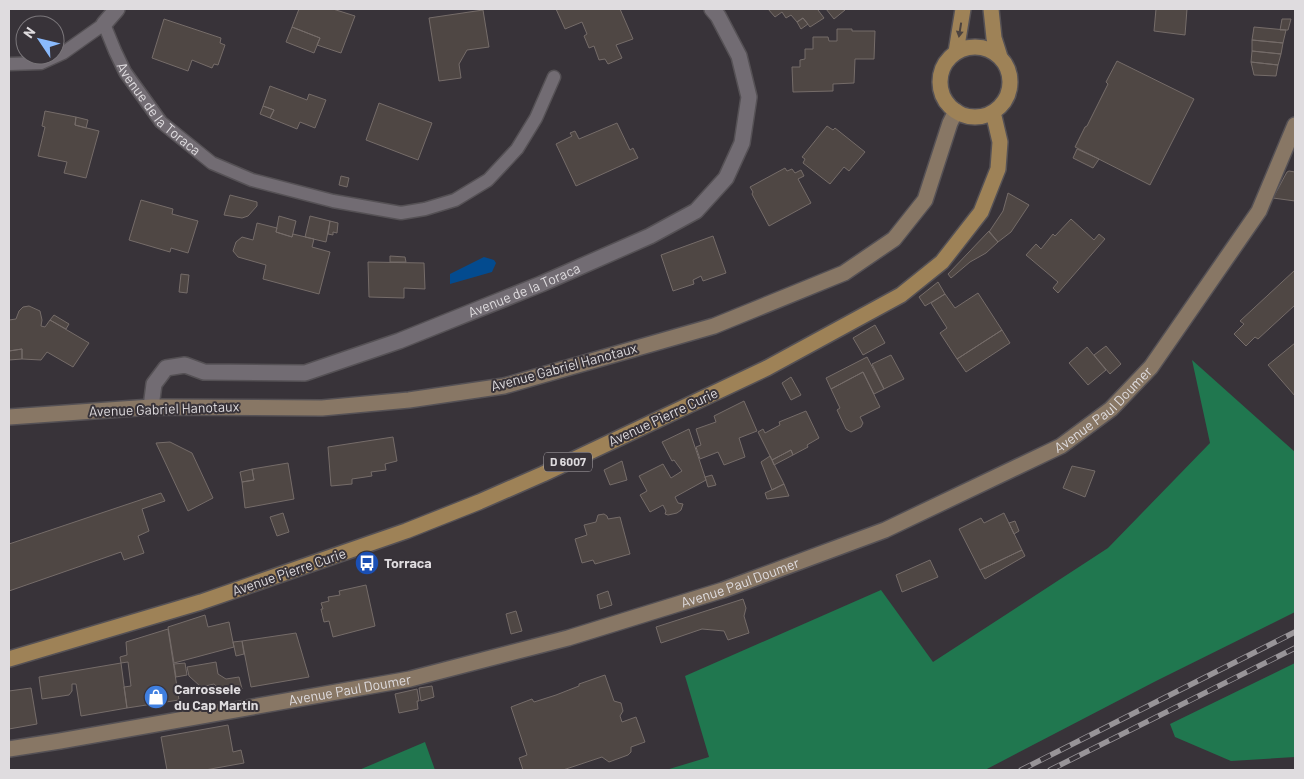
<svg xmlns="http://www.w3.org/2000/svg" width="1304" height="779" viewBox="0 0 1304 779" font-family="Barlow,sans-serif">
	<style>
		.forest { fill: #20774f }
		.water { fill: #034b8f }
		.building { fill: #4f4744; stroke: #756c69 }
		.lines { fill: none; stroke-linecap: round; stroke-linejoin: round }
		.lane-casing { stroke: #555155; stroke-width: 15 }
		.street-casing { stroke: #555155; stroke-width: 18 }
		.secondary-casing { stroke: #555155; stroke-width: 18 }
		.primary-casing { stroke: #555155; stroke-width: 18 }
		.lane { stroke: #726c73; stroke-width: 12 }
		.street { stroke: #726c73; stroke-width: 15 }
		.secondary { stroke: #887765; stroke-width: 15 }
		.primary { stroke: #9e8257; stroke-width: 15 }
		.rail-casing { stroke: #989498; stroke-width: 5.5 }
		.rail { stroke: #383339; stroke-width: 4; stroke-dasharray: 11; stroke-linecap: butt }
		.oneway { fill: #4c433f }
		.labels { text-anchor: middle; stroke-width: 4; stroke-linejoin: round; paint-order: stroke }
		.shield { fill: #383339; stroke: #ada9ad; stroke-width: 1 }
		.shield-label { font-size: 12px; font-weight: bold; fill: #dfdcdf }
		.street-label { font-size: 14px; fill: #dfdcdf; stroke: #383339 }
		.poi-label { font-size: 14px; font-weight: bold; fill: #dfdcdf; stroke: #383339; text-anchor: start }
	</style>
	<rect width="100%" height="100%" fill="#383339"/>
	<path class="forest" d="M1192,360L1295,452V612L1156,681L985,770H666L709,757L685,676L881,590L933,662L1108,548L1210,443Z
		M1295,663V757L1231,761L1175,737L1170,724Z
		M425,742L435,770H359Z"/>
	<path class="water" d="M484,257L494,260L496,263L492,272L450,284V274Z"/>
	<path class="building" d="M299,9H333L355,16L341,53L317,45L320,38L292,27Z
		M556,9H620L633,39L616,45L622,58L608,64L605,59L599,60L594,46L589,48L584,36L587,34L582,22L565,29Z
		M768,9H819L818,10L824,18L810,27L803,18L797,22L791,15L786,18L782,12L775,17Z
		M826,9H844L845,10L834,19Z
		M1156,9H1187L1185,35L1154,31Z
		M483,10L489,47L467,50L459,64L461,78L439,81L429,18Z
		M803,18L808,24L801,29L797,22Z
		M164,19L221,38L220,43L225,45L218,65L214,64L212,68L192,60L188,71L152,58Z
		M1282,19H1291L1288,30H1280Z
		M292,27L320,38L314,53L286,42Z
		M1254,27L1286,30L1283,43L1252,40Z
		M837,29H852V31H875L874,59H855L854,83L833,84V91L793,92L792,67H800V60L805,59V49H813V37H828L829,41H837Z
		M1252,40L1283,43L1281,54L1252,51Z
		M1252,51L1281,54L1278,65L1251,62Z
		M1117,61L1194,99L1150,185L1075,147L1085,127L1087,126L1108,84L1106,82Z
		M1251,62L1278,65L1276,76L1254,75Z
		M270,86L307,100L309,94L326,100L315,128L300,122L297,129L270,118L274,110L263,106Z
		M379,103L432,123L418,160L366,140Z
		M263,106L274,110L270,118L260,114Z
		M45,111L76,117L75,125L99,131L86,178L64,173L67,162L38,156L45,127L42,126Z
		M76,117L88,120L86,128L75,125Z
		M617,123L630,150L633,148L638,158L576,186L556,144L572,136L570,133L575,131L579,139Z
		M827,126L833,130L835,128L865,152L849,171L844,167L830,184L803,163L805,159L802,157Z
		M1077,149L1099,159L1093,168L1073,158Z
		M785,168L787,171L792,169L795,173L801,170L804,176L798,179L811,203L769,226L752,194L753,192L750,187Z
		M1289,171L1295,172V201L1273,198L1287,172Z
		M341,176L349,178L347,187L339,185Z
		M1008,193L1029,205L1011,232L998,242L989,232L1003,211Z
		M230,195L257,202V206L248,216L242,218L224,215Z
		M141,200L173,209L172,214L198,221L188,253L171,248L170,252L129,240Z
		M279,216L296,221L292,237L276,232Z
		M310,216L330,221L326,242L305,237Z
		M1071,219L1094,240L1099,234L1105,239L1058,293L1053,288L1058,282L1026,255L1036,244L1041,249L1053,234L1055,236Z
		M330,221L338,223L337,233L333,232V235L328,234Z
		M257,223L277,228L276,232L292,237L293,234L314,239L312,247L330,252L319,294L263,279L266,265L238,257L233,251L236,242L242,237L253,240Z
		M989,231L998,242L986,253L970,262L951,278L948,274Z
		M713,236L726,273L703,281L701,276L693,280L694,284L673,291L661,255Z
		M390,256L405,257L406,262H390Z
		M368,262L424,263L425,289L404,288V298L369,297Z
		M1295,270V305L1258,339L1255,337L1246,346L1234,334L1244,324L1240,321Z
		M181,274L189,275L187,293L179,292Z
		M938,282L945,294L925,306L919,297Z
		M978,293L1002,330L957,359L940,333L947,328L931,303L945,294L955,308Z
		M29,306L40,311L42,320L41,326L45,327L50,320L89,343L73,367L47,352L41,360L22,359V349L9,351V320L16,319L19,311L23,307Z
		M54,315L69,324L66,329L50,320Z
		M875,325L885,343L863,355L853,338Z
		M1002,330L1010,343L966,372L957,359Z
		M1295,343V396L1268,365Z
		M1106,346L1121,364L1110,374L1094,355Z
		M1087,347L1106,370L1088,385L1069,363Z
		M22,349V359L9,360V351Z
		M891,355L904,379L884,389L872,364Z
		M867,357L884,389L874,394L863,372L831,389L826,378Z
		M863,372L880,407L860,417L863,423L861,427L851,432L846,429L837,410L840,408L831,389Z
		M791,377L801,395L791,400L782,383Z
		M744,401L757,431L739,438L745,457L724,465L718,452L700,459L696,447L701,445L696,429L716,422L714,416Z
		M806,411L819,438L807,445L808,447L793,455L791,450L772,460L758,432L763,429L765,433L780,425L779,422Z
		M689,429L706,480L675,497L678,503L683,504L681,510L677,513L668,515L665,514L666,511L663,505L650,512L640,495L647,491L639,476L663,464L671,478L682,471L674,460L672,461L662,442Z
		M393,437L397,461L385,464L386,470L371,472L372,476L352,479V484L331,486L328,447Z
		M170,442L192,453L213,498L188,511L156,443Z
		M791,450L793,455L774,465L772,460Z
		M770,456L784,484L772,490L761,462Z
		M622,461L627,480L610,485L604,470Z
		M288,463L294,499L245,508L242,482L254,480L252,469Z
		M1072,466L1095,471L1085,497L1063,488Z
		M252,469L254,480L242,482L240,472Z
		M712,475L716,485L708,487L705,477Z
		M784,484L789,496L767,499L765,493Z
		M161,493L165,501L142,509L149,531L138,536L144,553L124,560L121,552L9,591V544Z
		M283,513L289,532L277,536L270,517Z
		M1004,513L1022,550L980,570L959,529L981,518L984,523Z
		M604,514L607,516L608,519L620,517L630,554L595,564L593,560L582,563L575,539L587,535L584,525L596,522L598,515Z
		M1015,521L1019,531L1014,534L1009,523Z
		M1022,550L1025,556L985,579L980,570Z
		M930,560L938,577L902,592L896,575Z
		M366,585L375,626L333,637L329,621L324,622L321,609H323L321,603L329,601L328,597L340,595L339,591Z
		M608,591L612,605L600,609L597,595Z
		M743,599L746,608L744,616L749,633L728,640L724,631L702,629L661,643L656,627Z
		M516,611L522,631L511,634L506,614Z
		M205,615L208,627L229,622L234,647L174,663L168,627Z
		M168,629L179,700L127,708L124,687L131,686L128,662L121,663L120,657L127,655L126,642Z
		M296,633L309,677L251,687L242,641Z
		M242,641L244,654L236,656L233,642Z
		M216,662L218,674L226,679L239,677L242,689L223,692L214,684L201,687L189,676L187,667Z
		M121,663L127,708L81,716L76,684H72V691L69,695L42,699L39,677Z
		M185,663L187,675L176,677L174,664Z
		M605,675L614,701L621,703L623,711L620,716L622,722L636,717L645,742L631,747V752L628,755L609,762L602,757L563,770H523L519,758L527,755L511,707L532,699L534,702L556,695L579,686V684Z
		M432,686L434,697L421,701L419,688Z
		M31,688L37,724L9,729V691Z
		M417,689L419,701H417L418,709L399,713L395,694Z
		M228,725L233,752L241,750L244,763L205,770H167L161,737Z"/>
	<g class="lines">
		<g class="lane-casing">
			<g id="lane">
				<path id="s1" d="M9,64L41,63L63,53L104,24L115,51L125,72L161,122L212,163L252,180L333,201L401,213L425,209L455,200L488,180L517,149L536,118L554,77"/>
			</g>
		</g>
		<g class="street-casing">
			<g id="street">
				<path d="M104,24L117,9"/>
				<path id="s2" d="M151,407L154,384L166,368L185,365L204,372L305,373L399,341L541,284L650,236L696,211L726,178L742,143L749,97L739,56L718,16L712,9"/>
			</g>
		</g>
		<g class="secondary-casing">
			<g id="secondary">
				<path d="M9,417L151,407L322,408L409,400L504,386L714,326L844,273L894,239L925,200L950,123L956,111"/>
				<path id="s3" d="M9,749L60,741L410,679L568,638L723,590L885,530L1061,446L1111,409L1151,367L1259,211L1295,125"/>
			</g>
		</g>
		<g class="primary-casing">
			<path id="primary" d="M991,9L994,38L1000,57
				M940 82a35 35 0 1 1 70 0a35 35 0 1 1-70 0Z
				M956,52L963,9
				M9,659L201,602L406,531L479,502L543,474L767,368L901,295L942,262L981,212L998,169L1000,142L993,112"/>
		</g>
		<use href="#lane" class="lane"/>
		<use href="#street" class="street"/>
		<use href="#secondary" class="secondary"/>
		<use href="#primary" class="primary"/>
		<g class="rail-casing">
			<path id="rail" d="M1021,770L1295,632
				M1050,770L1295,648"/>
		</g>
		<use href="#rail" class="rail"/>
	</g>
	<defs><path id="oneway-solid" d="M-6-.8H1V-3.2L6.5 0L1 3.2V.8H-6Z" transform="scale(1.25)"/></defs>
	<use class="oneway" href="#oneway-solid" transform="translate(960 30) rotate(99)"/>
	<defs>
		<g id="bus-disc" transform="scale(1.25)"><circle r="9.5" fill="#1a4fb4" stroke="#383339"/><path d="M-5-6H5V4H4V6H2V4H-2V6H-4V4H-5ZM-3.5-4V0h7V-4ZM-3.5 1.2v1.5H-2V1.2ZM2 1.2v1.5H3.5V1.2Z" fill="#fff"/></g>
		<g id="shop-disc" transform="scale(1.25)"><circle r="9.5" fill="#3f7fe0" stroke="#383339"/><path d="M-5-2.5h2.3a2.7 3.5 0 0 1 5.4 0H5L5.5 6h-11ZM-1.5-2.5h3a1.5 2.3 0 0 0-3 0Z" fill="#fff"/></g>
	</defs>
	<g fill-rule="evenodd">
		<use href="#bus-disc" x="367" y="563"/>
		<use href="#shop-disc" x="156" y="697"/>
	</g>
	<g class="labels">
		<rect class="shield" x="544" y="452.5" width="48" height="19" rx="4"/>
		<g class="shield-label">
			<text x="568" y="466">D 6007</text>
		</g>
		<g class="street-label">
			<text dy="5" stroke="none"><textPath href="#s1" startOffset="209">Avenue de la Toraca</textPath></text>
			<text dy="5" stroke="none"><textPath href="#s2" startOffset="418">Avenue de la Toraca</textPath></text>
			<text transform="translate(564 367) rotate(-15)" y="5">Avenue Gabriel Hanotaux</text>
			<text dy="5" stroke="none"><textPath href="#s3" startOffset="1156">Avenue Paul Doumer</textPath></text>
			<text transform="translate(164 409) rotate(-2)" y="5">Avenue Gabriel Hanotaux</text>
			<text transform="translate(663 417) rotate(-25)" y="5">Avenue Pierre Curie</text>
			<text transform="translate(289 572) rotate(-19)" y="5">Avenue Pierre Curie</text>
			<text dy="5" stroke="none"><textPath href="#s3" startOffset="751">Avenue Paul Doumer</textPath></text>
			<text dy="5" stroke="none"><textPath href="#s3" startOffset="346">Avenue Paul Doumer</textPath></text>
		</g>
		<g class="poi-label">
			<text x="384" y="568">Torraca</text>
			<text x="174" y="694">Carrosseie<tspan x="174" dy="16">du Cap Martin</tspan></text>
		</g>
	</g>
	<rect width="1304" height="779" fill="none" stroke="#dfdcdf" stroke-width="20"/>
	<g transform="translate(40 40) rotate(305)"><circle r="24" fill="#383339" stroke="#7b777b"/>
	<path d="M0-4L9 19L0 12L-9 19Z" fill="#8abafc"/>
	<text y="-8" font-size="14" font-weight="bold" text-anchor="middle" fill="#dfdcdf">N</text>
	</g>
</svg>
